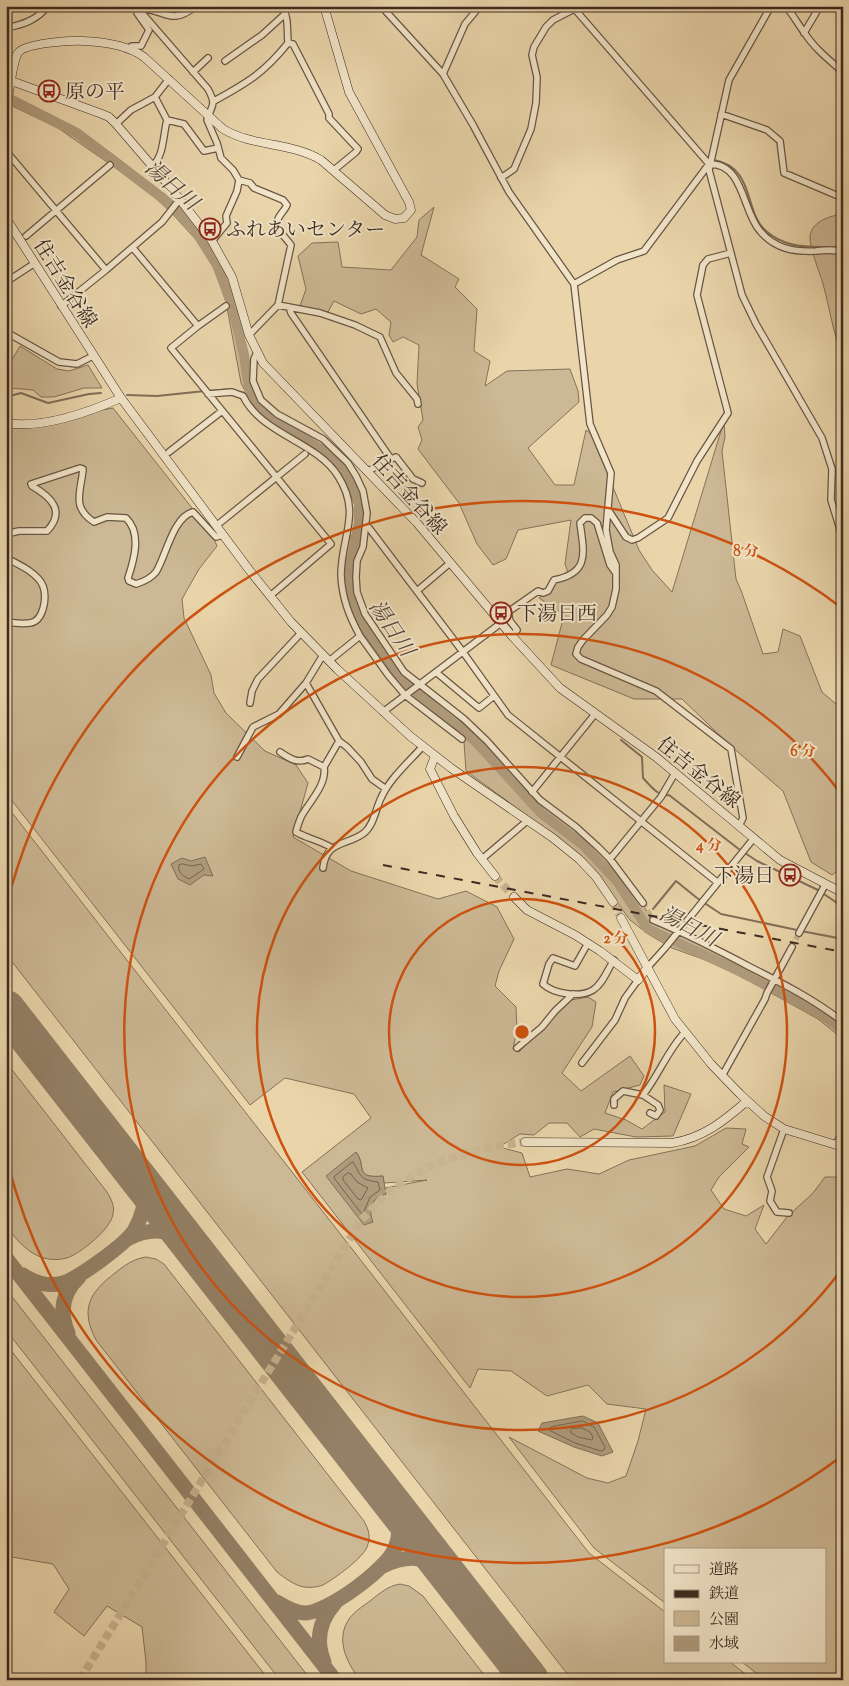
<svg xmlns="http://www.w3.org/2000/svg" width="849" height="1686" viewBox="0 0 849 1686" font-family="'Sorts Mill Goudy','Noto Serif JP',serif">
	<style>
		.green { fill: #ccb894; stroke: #84725a; fill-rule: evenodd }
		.water { fill: #af9b7c; stroke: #816e58 }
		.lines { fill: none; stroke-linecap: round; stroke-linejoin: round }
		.shore { stroke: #76634e; stroke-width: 1 }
		.stream { stroke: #816e58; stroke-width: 2 }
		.river { stroke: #af9b7c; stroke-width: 10 }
		.taxiway { stroke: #938066; stroke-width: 15 }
		.runway { stroke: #938066; stroke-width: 38 }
		.street-tunnel { stroke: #c7b38f; stroke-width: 5.5; stroke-dasharray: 5.5 3; stroke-linecap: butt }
		.secondary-tunnel { stroke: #c7b38f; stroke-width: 8; stroke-dasharray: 8 4; stroke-linecap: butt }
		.street-casing { stroke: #685644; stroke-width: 8 }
		.secondary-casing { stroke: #3c2b21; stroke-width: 9 }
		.street { stroke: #f1e4c8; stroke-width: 5.5 }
		.secondary { stroke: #f1e4c8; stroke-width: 8 }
		.rail { stroke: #3c2b21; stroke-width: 2; stroke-dasharray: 9 9; stroke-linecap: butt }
		.ring { fill: none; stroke: #ce520f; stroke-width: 2.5 }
		.labels { text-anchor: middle; stroke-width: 4; stroke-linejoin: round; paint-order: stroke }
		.poi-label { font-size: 20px; fill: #3c2b21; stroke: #f1e4c8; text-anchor: start }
		.street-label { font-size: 20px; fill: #3c2b21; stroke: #f1e4c8 }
		.water-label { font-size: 21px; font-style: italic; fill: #594738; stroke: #f1e4c8 }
		.centre { fill: #ce520f; stroke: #f1e4c8; stroke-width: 2.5 }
		.ring-label { font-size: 15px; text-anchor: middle; font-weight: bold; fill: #ce520f; stroke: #f1e4c8; stroke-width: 4; stroke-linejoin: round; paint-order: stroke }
	</style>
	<rect width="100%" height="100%" fill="#ead5ab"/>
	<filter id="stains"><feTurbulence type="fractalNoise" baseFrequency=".004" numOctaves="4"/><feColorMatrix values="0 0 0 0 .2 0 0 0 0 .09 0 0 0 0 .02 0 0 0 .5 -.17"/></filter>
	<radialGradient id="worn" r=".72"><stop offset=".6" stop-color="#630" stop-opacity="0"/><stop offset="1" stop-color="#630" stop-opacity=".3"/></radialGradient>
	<path class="green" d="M6,94L77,129L111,153L167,196L193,219L211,244L228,274L239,315L250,382L261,405L341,462L355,485L362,506L364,523L362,546L354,561L352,590L365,624L406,680L440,703L491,749L540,804L577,831L611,860L639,898L653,922L672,929L755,971L841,1022L843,1024V1039L818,1019L762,988L722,966L672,948L648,934L630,920L614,898L551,833L466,771L464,742L403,688L363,633L348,604L345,576L347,543L356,528L355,506L345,478L335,465L256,412L241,383L226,302L215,270L200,244L167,208L140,185L58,128L6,103Z
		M434,207L421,255L459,279L455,287L477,309L474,351L490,361L485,386L507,371L570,369L578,391L579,402L528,448L555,485H574L586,430L591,434L639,550L652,570L672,592L724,421L725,437L722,451L736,579L742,593L763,654L778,652L783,629L800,636L822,692L843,710V867L832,875L811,862L783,791L732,747L682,699H634L551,665L564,615L539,598L552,583L569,576L565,564L571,520L518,530L506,559L493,565L477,544L459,503L418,449L422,440L418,427L423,420L417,384L419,345L403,337L393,342L389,335L391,322L376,309L361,314L334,301L328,312L300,306L306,289L298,256L312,243L338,242L342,267L391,270L417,237L419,220Z
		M843,214V358C833,334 830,309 823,284C820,273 809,247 810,236C812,221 830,216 843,214Z
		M20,346L57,369L69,371L88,365L102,388H84L54,397H41L33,390L10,388L6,384V370Z
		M113,408L211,532L217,546L199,569L182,599L184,618L211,675L214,693L226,713L265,751L296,765L308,783L293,837L351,871L438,899L466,891L497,907L514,939L499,971L495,986L516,1007L517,1030L513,1049L519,1052L571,1000L588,997L596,1002L592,1027L562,1073L581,1091L630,1056L644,1076L640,1085L613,1092L605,1113L626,1120L642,1129L665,1112L664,1085L691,1094L673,1136L636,1137L594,1129L580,1137L567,1123H549L534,1135L520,1134L499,1147L522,1153L530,1177L567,1169L599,1174L629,1160L695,1146L726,1128L746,1129L742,1144L749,1147L719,1177L711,1190L724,1209L746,1216L764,1205L755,1229L766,1244L787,1217L813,1193L825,1177H843V1680H765L742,1662H825V1550H665V1603L594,1548L509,1437L587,1478L608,1483L626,1476L638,1441L646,1409L607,1404L588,1385L547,1396L511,1371L478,1369L470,1388L302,1172L371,1118L354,1094L285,1078L250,1105L6,793V427ZM356,1152C367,1165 353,1179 383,1176L384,1183L427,1180L385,1188L386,1194C375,1197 371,1203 370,1214Z
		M6,805L589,1553L665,1612V1662H730L753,1680H572L6,954V874L9,871L6,869Z
		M6,1062L107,1192C111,1199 115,1206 113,1214C111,1229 81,1253 67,1258C60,1260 50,1260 44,1258C28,1254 16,1239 6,1226Z
		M146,1257L156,1259L164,1264L364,1521C369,1530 371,1537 367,1547C363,1558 334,1579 323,1585C318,1587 310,1588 304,1587C294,1585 286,1579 277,1572L96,1340C80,1309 89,1293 115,1273C125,1265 133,1259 146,1257Z
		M6,1289L311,1680H280L6,1330Z
		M6,1344L269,1680H146V1662L142,1627L107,1606L84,1636L54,1612L69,1589L53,1564L6,1556Z
		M400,1584L409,1586L423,1596L488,1680H360C347,1663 335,1640 349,1619C354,1612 363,1606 370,1601C380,1593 388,1586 400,1584Z"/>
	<path class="water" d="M205,857L213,876L204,875L190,885L178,879L171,864L182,858L191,861Z
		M356,1152C367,1166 353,1179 383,1176L386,1194C371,1198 368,1208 373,1222L364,1225L326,1176Z
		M583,1416L598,1423L613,1452L602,1456L574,1447L538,1431L542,1423Z"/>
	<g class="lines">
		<path class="shore" d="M183,864L192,866L201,864L204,869L189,879C183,876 177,872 179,865Z
			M353,1162C361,1175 359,1180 378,1182L380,1190L370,1197L363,1214L361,1213L334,1178L335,1176Z
			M348,1173L351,1174L357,1182L368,1188L361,1200L358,1199L343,1180V1177Z
			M583,1421L594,1427L605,1447L604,1450L601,1451L575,1443L549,1430L551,1427Z
			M582,1428L590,1432L593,1437L592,1440L578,1437L570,1432L572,1429Z"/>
		<path class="stream" d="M714,160C756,168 743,211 766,231C782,245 800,247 820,247C828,247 835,246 843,249
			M209,391L232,389
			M241,392L250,395
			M127,395L157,396L205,391
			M6,397L21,393L48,403L89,394L101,393
			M621,740L642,757L643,778C650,785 658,797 669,795L740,850
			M745,853L757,861L818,890L843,907
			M653,909L676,881L697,898L721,914L797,930
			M801,931L843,939"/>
		<path class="river" d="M6,97L77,133L161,197L193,227L217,265L232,305L244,355L250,395L259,409L328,454L341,466L355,491L359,503V523L348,576L350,595L359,619L408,685L476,742L541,813L583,845L617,881L648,929L737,970L778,991L827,1018L843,1030"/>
		<path class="taxiway" d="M127,1239C152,1226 173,1229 193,1248
			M6,1258L335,1680
			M23,1275C34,1283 49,1287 63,1283C79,1278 124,1245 134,1231C138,1224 141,1217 143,1209C146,1196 140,1184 134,1173
			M68,1333C59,1312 62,1293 79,1277
			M383,1566C410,1553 429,1556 450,1578
			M277,1602C285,1607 295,1613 306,1613C329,1611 386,1570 395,1548C402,1533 398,1518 392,1503
			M324,1662C315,1640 319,1621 335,1603"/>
		<path class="runway" d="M6,1009L530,1680"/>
		<path class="street-tunnel" d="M643,903L653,920
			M792,947L799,933"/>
		<path class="secondary-tunnel" d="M495,876L514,897
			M613,902L621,918
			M80,1680L361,1220C372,1210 382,1197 394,1188C433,1159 478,1148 525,1142"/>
		<g class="street-casing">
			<path id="street" d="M136,6L208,89C217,106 212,104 207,120L217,143L221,158L233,170L239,180L237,191L226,216L227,223L212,241
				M281,6C289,14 287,32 288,43L293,44L329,114V118L358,149L356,152L334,170
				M381,6L443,74L473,125L509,192L574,284L590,424L611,473L606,530L610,552L616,565V589L612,607L607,615L583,640L578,647L576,654L581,659L656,691L731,749L743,818L739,826
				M572,6L709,164C744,163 742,211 760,231C775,249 794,252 816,251C825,250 834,249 843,252
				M771,6L729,80L709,170L742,295L756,324L822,438L832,469L831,500L843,539
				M785,6C793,14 797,23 804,32C814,48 829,60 843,72
				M839,6L843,8
				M139,9C164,7 169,28 196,6
				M6,28C21,25 39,20 47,6
				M804,33L820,6
				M127,49L132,46H141L149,30L137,13L139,9
				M225,61L262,35L285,14
				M193,72L208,58
				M443,74L465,24L480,6
				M214,101C247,83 264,73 288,43
				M721,114L767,130L780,141L784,173L843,198
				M167,120L155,97L169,79
				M116,124L131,110L155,97
				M6,151L106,270
				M152,166C164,157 163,135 167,120L184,124L204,151L218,148
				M501,178L514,169L531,129L536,103L537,77L532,55L534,47L546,27L553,20L580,6
				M239,180L250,183L254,188L283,200L287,205C285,210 280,214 278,219C274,228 286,238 291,245L278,305L249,335
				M26,236L110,165
				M133,248L198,326L171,348L331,544L270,596
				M6,282L35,263
				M574,284L617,260L644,251L709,164
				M278,305L320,313L355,325L380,337L396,373L417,399L418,404
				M61,306L106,270L162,222L180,199
				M289,307L291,313L391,459L368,471
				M198,326L226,306
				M6,332L59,362L77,364L93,356
				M257,352L254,359L253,381L261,400L277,414L323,439L348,463L356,476L363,491L367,513L363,547L357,561L356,577L357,592L365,614L404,672L464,719L487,741L540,800L576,827L598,847L610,859L643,903
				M208,394L232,392L243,396C262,435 316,441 338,476C362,514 341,536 341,575C342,598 349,616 360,636
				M169,452L222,411
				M391,459L396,457L413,479L422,483
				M609,511L626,537L632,540L638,538L668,518L697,461L728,413L697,295L703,265L708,259L731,253
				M216,526L305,454
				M369,528L463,652L508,715L717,882
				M6,534L19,531H47C66,511 51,497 32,486L31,484L80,468L83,469C81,492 71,507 94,522L107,517L126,518C142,533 134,560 128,578L129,581L136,584C143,582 151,578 156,572C166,556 173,517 193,512L216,537L223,535
				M6,558C18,564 38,573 43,586C47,597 44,621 30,623C23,624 13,623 6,622
				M417,591L450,563
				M512,636L517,630L510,621L508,612L538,591L543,593L548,591L554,580C590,573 584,553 580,523L585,518H591L597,523L610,565L615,572
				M323,655L306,683L339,741L347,747L361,762L372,779L386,789
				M329,661L360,636L388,675L405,695L462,739
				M437,673L479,708L494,696
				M250,703L252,691L258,679L301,633
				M383,712L501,623
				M280,752C289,758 297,764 308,759L324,767
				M237,757L253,727L279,714L306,683
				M532,792L595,714
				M332,848C319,840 308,839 296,832C297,827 299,822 301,817C309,802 327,785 324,767L339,741
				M482,859L527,821
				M610,859L661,797L675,773
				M323,868C326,840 347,846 364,833C374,825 376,808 381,798C390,778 409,762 423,746
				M653,920C687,934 718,950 750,967C782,983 815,1000 843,1022
				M799,933L825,885
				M588,943L575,966L553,958L549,964L543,984C554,994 580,998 593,990C603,984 607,970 614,960
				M647,968L665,948L754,838
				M517,1048L542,1027L555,1011L573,994
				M582,1063L615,1020L625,998L638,980
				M722,1076L765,999L767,993L792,947
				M643,1095L658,1105L660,1110L656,1116L650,1113
				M614,1105V1099L623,1091L643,1095C659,1075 667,1051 685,1032
				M784,1129L767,1177L772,1191L770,1201L777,1212L789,1213
				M836,1144L843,1132"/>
		</g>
		<g class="secondary-casing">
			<path id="secondary" d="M6,79L102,114L109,117L116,124L171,188L212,241L232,277L249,335L263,363L417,523L512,636L560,688L656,757L780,860L843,893
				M6,110C9,97 12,62 18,53C24,43 73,40 85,41C104,42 129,46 144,57L223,129C253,147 291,142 321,160L385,215L395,219L404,218L411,210L409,202L349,92L324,6
				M6,218L121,398L250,571L291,622L337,669L410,736L451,768L553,838L579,859L596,877L613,902
				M6,423C41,429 89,412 121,398
				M435,756L430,769L454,816L477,853L495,876
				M514,897L527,910L575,935L600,951L638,980L647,968
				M621,918L675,1019L711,1064L740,1094L764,1116L784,1129L843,1147
				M525,1142L672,1143C703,1138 724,1121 747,1101"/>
		</g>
		<use href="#street" class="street"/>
		<use href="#secondary" class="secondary"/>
		<path class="rail" d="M383,865L843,952"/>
	</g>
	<g class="ring">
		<circle cx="522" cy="1032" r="133"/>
		<circle cx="522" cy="1032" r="265"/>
		<path d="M842 1269A398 398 0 1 1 842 795"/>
		<path d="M842 1456A531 531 0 0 1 7 1160M7 904A531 531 0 0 1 842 608"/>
	</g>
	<defs>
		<g id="bus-ring" transform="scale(1.125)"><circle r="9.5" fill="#f1e4c8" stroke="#8f2418" stroke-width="1.5"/><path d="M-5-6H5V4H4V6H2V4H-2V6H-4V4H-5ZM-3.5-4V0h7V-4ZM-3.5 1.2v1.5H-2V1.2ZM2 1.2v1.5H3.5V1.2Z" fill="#8f2418"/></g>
	</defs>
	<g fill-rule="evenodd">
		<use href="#bus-ring" x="49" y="91"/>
		<use href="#bus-ring" x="210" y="229"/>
		<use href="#bus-ring" x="501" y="613"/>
		<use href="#bus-ring" x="790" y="875"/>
	</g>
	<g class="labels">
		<g class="poi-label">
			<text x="65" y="98">原の平</text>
			<text x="226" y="236">ふれあいセンター</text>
			<text x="517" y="620">下湯日西</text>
			<text x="774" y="882" text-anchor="end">下湯日</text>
		</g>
		<g class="street-label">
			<text transform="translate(66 283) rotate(58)" y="7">住吉金谷線</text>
			<text transform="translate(410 494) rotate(48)" y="7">住吉金谷線</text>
			<text transform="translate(699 772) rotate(39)" y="7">住吉金谷線</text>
		</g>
		<g class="water-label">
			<text transform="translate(172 185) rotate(41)" y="7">湯日川</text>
			<text transform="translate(392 628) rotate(56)" y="7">湯日川</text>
			<text transform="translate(689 926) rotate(28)" y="7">湯日川</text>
		</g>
	</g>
	<circle cx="522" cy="1032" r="8" class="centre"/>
	<g class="ring-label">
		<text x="746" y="556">8 分</text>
		<text x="803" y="756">6 分</text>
		<text x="709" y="850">4 分</text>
		<text x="616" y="943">2 分</text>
	</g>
	<rect width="849" height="1686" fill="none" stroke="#ead5ab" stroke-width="25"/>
	<rect x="8" y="8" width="834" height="1671" fill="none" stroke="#3c2b21" stroke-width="2.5"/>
	<rect x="12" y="12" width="824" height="1661" fill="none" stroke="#3c2b21"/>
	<rect x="664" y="1548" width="162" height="115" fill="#f1e4c8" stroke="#a99a85"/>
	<rect x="674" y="1565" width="25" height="8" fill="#f1e4c8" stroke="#a99a85"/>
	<text x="709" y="1574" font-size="15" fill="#3c2b21">道路</text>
	<rect x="674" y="1590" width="25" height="8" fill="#3c2b21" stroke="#a99a85"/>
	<text x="709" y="1598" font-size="15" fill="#3c2b21">鉄道</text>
	<rect x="674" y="1611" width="25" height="15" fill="#ccb894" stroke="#a99a85"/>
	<text x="709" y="1624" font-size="15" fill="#3c2b21">公園</text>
	<rect x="674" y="1636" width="25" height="15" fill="#af9b7c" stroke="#a99a85"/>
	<text x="709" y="1648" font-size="15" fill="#3c2b21">水域</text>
	<rect width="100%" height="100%" filter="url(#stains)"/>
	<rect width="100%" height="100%" fill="url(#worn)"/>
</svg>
